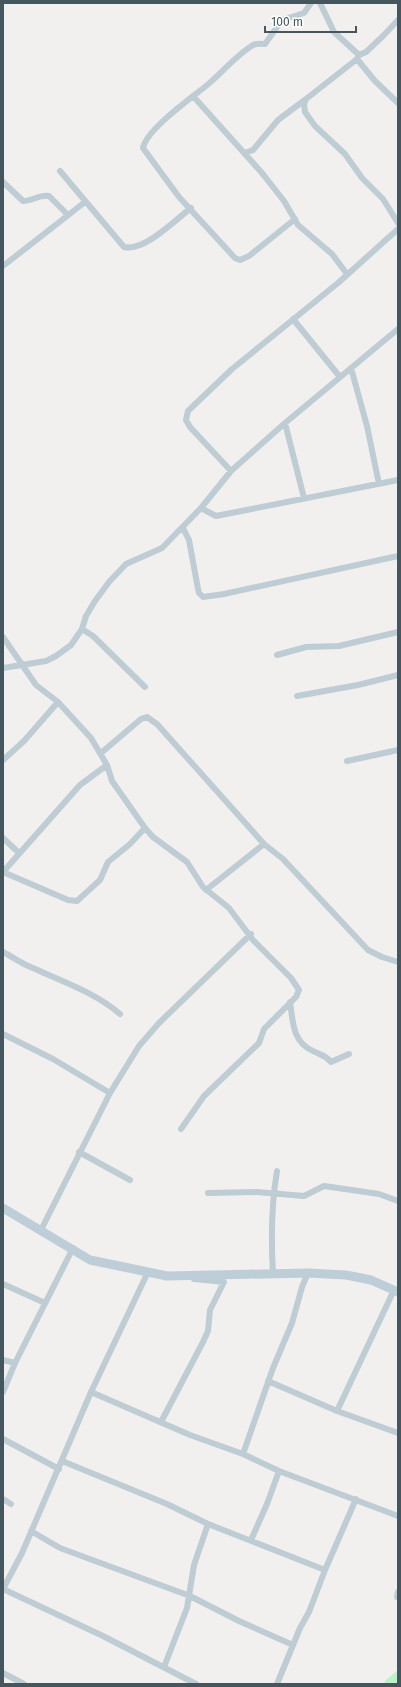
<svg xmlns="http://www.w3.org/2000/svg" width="401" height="1687" viewBox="0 0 401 1687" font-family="'Fira Sans',sans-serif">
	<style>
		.green { fill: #b8f4c7 }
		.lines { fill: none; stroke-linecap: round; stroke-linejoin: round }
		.street { stroke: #beccd3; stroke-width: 6 }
		.secondary { stroke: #bdced8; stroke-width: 9 }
	</style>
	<rect width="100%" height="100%" fill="#f2efef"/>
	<path class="green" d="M398,1670V1684H384L385,1681Z"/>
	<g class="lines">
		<path class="street" d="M320,3L334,32L359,55
			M398,20L383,36L366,52L359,55L357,59L306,99L304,104L305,112L315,126L345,154L362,178L383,199L398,223
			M357,59L375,81L398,103
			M193,96L262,173L284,201L298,225L332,254L347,274
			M245,153L253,150L278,120L306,99
			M60,171L124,247C144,252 175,220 191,208
			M3,182L23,201C32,201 41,194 49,196L68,215
			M295,219L249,256L240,260L235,258L179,197L143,148C146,130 191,98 206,86C222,73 235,56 253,45C257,43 261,44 265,44L282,20L304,13L311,3
			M3,266L85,202
			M293,319L340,377
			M351,368L367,426L379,484
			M285,423L304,498
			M231,471L190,427L186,420L188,411L232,369L338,283L398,229
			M201,508L216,516L398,480
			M183,528L189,540L198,589L199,593L203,597L224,594L398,556
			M82,629L93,636L145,687
			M3,637L36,685L58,702L91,738L107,765L112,781L145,828L153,837L187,862L203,887L229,908L253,940L291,978L299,990L296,997L264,1029L259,1043L204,1096L181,1129
			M277,655L306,647L339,646L398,632
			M3,668L46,661L56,656L71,645L82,629L86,616L95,601L109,582L126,564L162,548L201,508L231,471L285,423L398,329
			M297,696L358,685L398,675
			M101,753L141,719L147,717L157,724L264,844L283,859L368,950L382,957L398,962
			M3,760L24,741L58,702
			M347,761L398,750
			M3,838L19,853
			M3,872L68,900L77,901L100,880L108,862L130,844L145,828
			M3,872L80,785L107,765
			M206,890L264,844
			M3,952C13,957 22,964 33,968C63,982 94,992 120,1014
			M290,1002C293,1021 292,1042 313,1051C322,1056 324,1054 331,1062L349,1054
			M3,1034L53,1059L110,1093
			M79,1152L130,1180
			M208,1193L257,1192L304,1196L324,1186L379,1194L398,1201
			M41,1230L110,1093L139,1046L159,1023L251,934
			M273,1274C271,1240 271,1206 277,1171
			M3,1284L45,1303
			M3,1360L15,1363
			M268,1381L337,1411L398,1433
			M3,1392L15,1363L73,1248
			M91,1392L190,1435L243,1454L279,1471L398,1516
			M337,1411L394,1290
			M161,1422L203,1342L208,1331L210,1310L224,1282L194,1279
			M3,1439L59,1469
			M243,1454L273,1368L292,1323L302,1287L308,1273
			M62,1461L167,1504L208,1524L325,1570
			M3,1499L11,1504
			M31,1531L60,1548L190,1596L239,1621L293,1645
			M251,1540L267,1504L279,1471
			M3,1589L22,1553L91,1392L148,1272
			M3,1589L103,1636L196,1684
			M397,1597L398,1592
			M164,1667L187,1608L194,1565L208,1524
			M3,1673L24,1684
			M277,1684L300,1628L309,1612L325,1570L356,1499"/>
		<path class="secondary" d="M3,1208L90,1260L124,1267L167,1276L308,1273L346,1275L371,1280L398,1292"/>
	</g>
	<rect width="401" height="1687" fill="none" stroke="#45565f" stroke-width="8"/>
	<path d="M265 26v6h91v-6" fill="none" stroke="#45565f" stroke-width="2"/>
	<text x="271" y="26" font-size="12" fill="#45565f" stroke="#ffffff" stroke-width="3" paint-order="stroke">100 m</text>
</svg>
